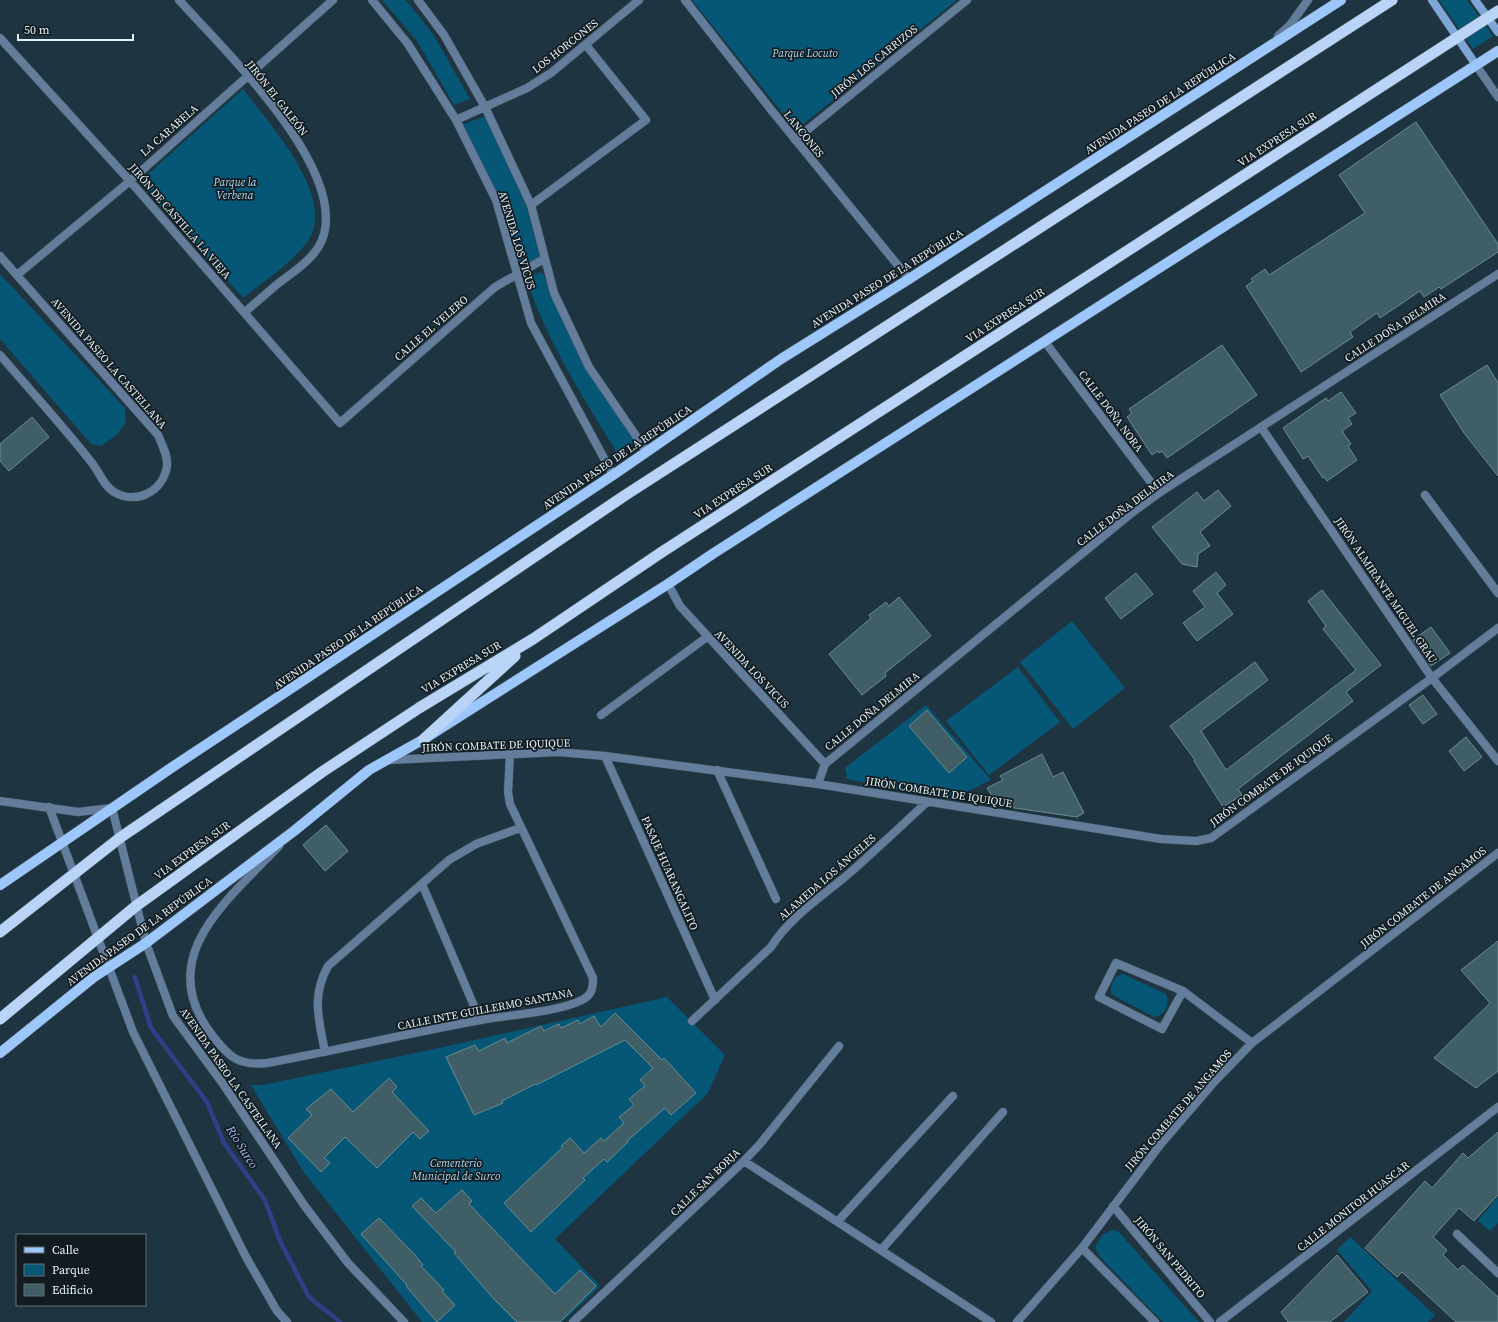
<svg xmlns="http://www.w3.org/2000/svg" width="1498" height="1322" viewBox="0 0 1498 1322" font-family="'Source Serif 4',serif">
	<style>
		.green { fill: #065676 }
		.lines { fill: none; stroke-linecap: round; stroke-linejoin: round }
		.stream { stroke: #323e88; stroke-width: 4.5 }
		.building { fill: #405e65; stroke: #6c8b92 }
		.pedestrian-casing { stroke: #3e535e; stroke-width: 9 }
		.minor-casing { stroke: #3e535e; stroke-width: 9 }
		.tertiary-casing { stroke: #3e535e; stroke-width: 9 }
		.secondary-casing { stroke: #3e535e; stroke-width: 9 }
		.primary-casing { stroke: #3e535e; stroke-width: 11 }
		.trunk-casing { stroke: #3e535e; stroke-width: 12 }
		.pedestrian { stroke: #637d9b; stroke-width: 8 }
		.minor { stroke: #637d9b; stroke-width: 8 }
		.tertiary { stroke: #637d9b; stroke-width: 8 }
		.secondary { stroke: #7ea7d8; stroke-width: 8 }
		.primary { stroke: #9dc7fa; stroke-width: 10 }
		.trunk { stroke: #b9d4f6; stroke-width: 11 }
		.labels { text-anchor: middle; stroke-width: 3.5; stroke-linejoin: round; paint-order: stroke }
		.street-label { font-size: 11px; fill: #e3f1f9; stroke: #111b20 }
		.park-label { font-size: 11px; font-style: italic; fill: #acdbf6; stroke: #111b20 }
		.water-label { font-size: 12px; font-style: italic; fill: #abbcfc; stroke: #111b20 }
	</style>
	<rect width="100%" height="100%" fill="#1e3541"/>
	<path class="green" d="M382,0H406L433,34L470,99L454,105L417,41Z
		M692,0H957L796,130Z
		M1439,0H1467L1493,36L1473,49Z
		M243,89C268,122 339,199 307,242C291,264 264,281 243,298L139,182Z
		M485,116L526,205L540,257L521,267L498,198L462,125Z
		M540,272L544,275L549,289L585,366L635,441L618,454C584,399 548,343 527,281L528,278Z
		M0,274L125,408L126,422L118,434L101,446L91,444L0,339Z
		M1072,621L1125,688L1073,729L1020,662Z
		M1018,667L1060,722L989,775L946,721Z
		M926,705L991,780L951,800L847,779L845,768Z
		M1123,974L1166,994C1170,1004 1166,1015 1154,1017L1111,994C1110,985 1114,975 1123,974Z
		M667,997L725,1055L708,1093L555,1239L600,1286L562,1322H422L303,1171L251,1085H263L439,1048Z
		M1498,1197V1223L1490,1231L1478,1221Z
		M1112,1230L1118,1231L1199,1322H1163L1100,1257L1095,1247L1102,1235Z
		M1350,1237L1435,1315L1428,1322H1344L1372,1291L1337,1250Z"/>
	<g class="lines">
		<path class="stream" d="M135,977L151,1028L207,1102L224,1143L265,1200L280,1241L309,1297L340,1322"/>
	</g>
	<path class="building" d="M1416,122L1498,244V252L1441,289L1439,287L1424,297L1420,291L1380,318L1377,313L1350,332L1353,337L1301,372L1246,286L1253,281L1251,279L1265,269L1269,275L1365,213L1339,175Z
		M1222,345L1257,395L1167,458L1162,451L1159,453L1158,451L1152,455L1127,417L1132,413L1129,409Z
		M1487,365L1498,383V476L1464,433L1440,395Z
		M1341,392L1356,413L1348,418L1352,424L1342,431L1351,444L1348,446L1357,460L1327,481L1324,477L1323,478L1308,456L1303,459L1283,428L1326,398L1328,401Z
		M32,417L49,437L9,471L0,461V444Z
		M1218,490L1231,506L1200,532L1210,546L1198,554L1197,567L1182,564L1152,527L1197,492L1204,501Z
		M1216,572L1226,585L1217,593L1233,614L1197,641L1183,623L1205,607L1193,591Z
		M1136,573L1153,594L1121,619L1105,598Z
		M1322,590L1381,665L1346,692L1353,701L1238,789L1242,795L1223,807L1194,761L1195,760L1170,726L1255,662L1268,680L1201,731L1226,770L1356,670L1323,629L1326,626L1308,601Z
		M899,597L931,636L885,673L886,676L862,695L829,654L871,618L869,615L886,602L889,606Z
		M1431,627L1450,653L1431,666L1413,640Z
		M1423,695L1437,714L1423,724L1409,705Z
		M927,710L967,757L949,773L909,726Z
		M1466,737L1482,757L1464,771L1449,751Z
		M1042,754L1053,777L1063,772L1084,813L1077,817L980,803L992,796L987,788L1003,780L1000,776Z
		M326,825L348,851L325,871L303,845Z
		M1498,941V1071L1476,1088L1434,1058L1490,1003L1461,970Z
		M615,1013L662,1060L664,1058L696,1093L671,1115L665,1108L627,1141L628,1142L607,1162L604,1159L583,1178L585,1180L531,1232L504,1203L563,1147L561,1146L570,1138L584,1153L601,1138L604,1141L624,1123L619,1117L634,1105L629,1099L645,1086L640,1080L653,1068L625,1040L536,1085L535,1084L502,1101L503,1103L474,1115L446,1057L475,1045L479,1051L505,1038L507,1043L541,1026L544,1031L559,1024L561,1028L578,1020L580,1024L594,1016L601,1027Z
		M389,1078L397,1087L392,1092L429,1131L420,1139L413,1132L377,1168L345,1137L324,1158L330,1163L321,1172L288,1138L312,1115L306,1109L331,1089L353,1112Z
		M1498,1132V1195L1474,1221L1459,1208L1433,1237L1447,1250L1443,1255L1458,1270L1463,1265L1498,1297V1322H1456L1402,1272L1397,1277L1365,1248L1425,1181L1432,1188L1463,1153L1468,1158Z
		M462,1190L472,1201L469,1204L555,1294L580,1270L596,1286L560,1322H517L493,1298L454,1253L456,1252L412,1206L421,1198L436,1213Z
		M379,1218L414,1254L423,1265L421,1266L444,1290L442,1291L455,1305L437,1322L406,1286L407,1285L361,1234Z
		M1337,1255L1368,1292L1330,1322H1288L1281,1312Z"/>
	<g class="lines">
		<g class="pedestrian-casing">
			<path id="pedestrian" d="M531,205L646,120L586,45
				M605,756L715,1000
				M717,770L776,899
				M881,1250L1003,1112"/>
		</g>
		<g class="minor-casing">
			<path id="minor" d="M179,0C223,49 350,170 322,240C314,260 291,273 275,286C265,295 255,303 245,312
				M372,0L408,44L456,120L496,200L531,323L613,475
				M418,0L444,35L485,107L531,205L554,293L589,367L647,452
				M685,0L772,111L909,279
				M1278,36L1290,25L1308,0
				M0,38L130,181L340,423L495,287L544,259
				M456,120L527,88L551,73L639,0
				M795,140L967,0
				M0,256L158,435C162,445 168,455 167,466C163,492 136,505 114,492C103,485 100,473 92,463C63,426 31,391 0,355
				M17,275L130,181L333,0
				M1045,342L1159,493
				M1425,495L1498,593
				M668,584L680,606L825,764
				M601,715L707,637
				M390,760L558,752L605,756L818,784L1161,839L1196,841L1211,838L1432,678L1498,628
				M818,784L825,764L1133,512L1159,493L1261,427
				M0,801L78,812L112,808L146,943L173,1016L223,1084L304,1205L348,1263L404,1322
				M49,807L133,1032L246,1257L277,1311L287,1322
				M279,846C229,899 152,957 212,1035C229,1057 238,1066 267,1063C338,1050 409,1033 481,1020C508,1015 559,1012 582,1000C592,995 593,988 593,978L510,804L508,792L510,754
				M422,884L480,1020
				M1183,991L1162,1029L1099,997L1116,963L1183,991L1252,1043
				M692,1021L771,947C791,915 825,895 853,870C878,848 902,825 927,802
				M325,1052C319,1020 311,997 328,966L449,860L476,844L520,828
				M744,1161L991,1322
				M1113,1206L1210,1322
				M838,1221L953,1096
				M1457,1234L1498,1273
				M1082,1248L1155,1322
				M573,1322L744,1161L760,1144L839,1046
				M1017,1322L1082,1248L1160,1145L1215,1081L1252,1043L1498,853
				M1220,1322L1498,1107"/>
		</g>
		<g class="tertiary-casing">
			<path id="tertiary" d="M1476,65L1498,97
				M1498,274L1261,427L1432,678L1498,761"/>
		</g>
		<g class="secondary-casing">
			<path id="secondary" d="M1432,0L1476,65
				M1475,0L1498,32"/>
		</g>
		<g class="primary-casing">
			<path id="primary" d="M0,885L171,768L613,475L781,359L909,279L1341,0
				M0,1053L94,977L146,943L294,831L369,770L424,739L668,584L714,553L1498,51"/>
		</g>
		<g class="trunk-casing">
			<path id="trunk" d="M424,739L515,656
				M0,932L121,837L624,496L1392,0
				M0,1019L136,906L322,772L419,708L533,639L662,552L1498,11"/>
		</g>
		<use href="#pedestrian" class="pedestrian"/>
		<use href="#minor" class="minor"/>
		<use href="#tertiary" class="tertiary"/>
		<use href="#secondary" class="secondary"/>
		<use href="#primary" class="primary"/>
		<use href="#trunk" class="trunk"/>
	</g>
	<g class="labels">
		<g class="street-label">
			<text transform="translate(565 46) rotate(-38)" y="4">LOS HORCONES</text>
			<text transform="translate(874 61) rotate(-39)" y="4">JIRÓN LOS CARRIZOS</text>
			<text transform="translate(277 98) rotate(52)" y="4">JIRÓN EL GALEÓN</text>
			<text transform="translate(1160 103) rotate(-33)" y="4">AVENIDA PASEO DE LA REPÚBLICA</text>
			<text transform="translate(169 130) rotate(-41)" y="4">LA CARABELA</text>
			<text transform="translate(804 134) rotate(51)" y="4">LANCONES</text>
			<text transform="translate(1277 139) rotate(-33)" y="4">VIA EXPRESA SUR</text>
			<text transform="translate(180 221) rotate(49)" y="4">JIRÓN DE CASTILLA LA VIEJA</text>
			<text transform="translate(517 240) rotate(73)" y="4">AVENIDA LOS VICUS</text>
			<text transform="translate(887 278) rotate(-32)" y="4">AVENIDA PASEO DE LA REPÚBLICA</text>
			<text transform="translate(1005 315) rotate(-33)" y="4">VIA EXPRESA SUR</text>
			<text transform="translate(1395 327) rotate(-33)" y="4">CALLE DOÑA DELMIRA</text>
			<text transform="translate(431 328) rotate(-41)" y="4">CALLE EL VELERO</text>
			<text transform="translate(109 363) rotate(49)" y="4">AVENIDA PASEO LA CASTELLANA</text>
			<text transform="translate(1111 411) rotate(53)" y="4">CALLE DOÑA NORA</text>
			<text transform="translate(617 457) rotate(-34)" y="4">AVENIDA PASEO DE LA REPÚBLICA</text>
			<text transform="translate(733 491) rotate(-33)" y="4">VIA EXPRESA SUR</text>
			<text transform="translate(1125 508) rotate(-37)" y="4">CALLE DOÑA DELMIRA</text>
			<text transform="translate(1386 590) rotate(56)" y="4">JIRÓN ALMIRANTE MIGUEL GRAU</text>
			<text transform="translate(348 637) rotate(-34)" y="4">AVENIDA PASEO DE LA REPÚBLICA</text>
			<text transform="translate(461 667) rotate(-31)" y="4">VIA EXPRESA SUR</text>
			<text transform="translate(752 669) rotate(47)" y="4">AVENIDA LOS VICUS</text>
			<text transform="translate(872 711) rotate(-39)" y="4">CALLE DOÑA DELMIRA</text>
			<text transform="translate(496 745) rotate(-2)" y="4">JIRÓN COMBATE DE IQUIQUE</text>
			<text transform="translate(1271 780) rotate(-36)" y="4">JIRÓN COMBATE DE IQUIQUE</text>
			<text transform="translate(939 792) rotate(9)" y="4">JIRÓN COMBATE DE IQUIQUE</text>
			<text transform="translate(192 850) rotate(-36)" y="4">VIA EXPRESA SUR</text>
			<text transform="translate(670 873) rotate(66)" y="4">PASAJE HUARANGALITO</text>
			<text transform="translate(827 877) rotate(-41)" y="4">ALAMEDA LOS ÁNGELES</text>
			<text transform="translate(1423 897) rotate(-38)" y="4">JIRÓN COMBATE DE ANGAMOS</text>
			<text transform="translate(139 931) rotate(-36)" y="4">AVENIDA PASEO DE LA REPÚBLICA</text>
			<text transform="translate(485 1009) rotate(-11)" y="4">CALLE INTE GUILLERMO SANTANA</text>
			<text transform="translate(231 1078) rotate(55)" y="4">AVENIDA PASEO LA CASTELLANA</text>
			<text transform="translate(1178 1110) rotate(-49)" y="4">JIRÓN COMBATE DE ANGAMOS</text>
			<text transform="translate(705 1182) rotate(-44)" y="4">CALLE SAN BORJA</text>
			<text transform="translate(1353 1206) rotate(-38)" y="4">CALLE MONITOR HUASCAR</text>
			<text transform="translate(1170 1257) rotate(50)" y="4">JIRÓN SAN PEDRITO</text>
		</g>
		<g class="park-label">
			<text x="805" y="57">Parque Locuto</text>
			<text x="235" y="186">Parque la<tspan x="235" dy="13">Verbena</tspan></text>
			<text x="456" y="1167">Cementerio<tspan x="456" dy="13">Municipal de Surco</tspan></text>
		</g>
		<g class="water-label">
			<text transform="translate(242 1147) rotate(58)" y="4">Río Surco</text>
		</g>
	</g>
	<rect x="16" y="1234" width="130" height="72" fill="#111b20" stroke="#657177"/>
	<rect x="24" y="1247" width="20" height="6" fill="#9dc7fa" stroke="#657177"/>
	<text x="52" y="1254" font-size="12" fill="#e3f1f9">Calle</text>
	<rect x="24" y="1264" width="20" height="12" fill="#065676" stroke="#657177"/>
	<text x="52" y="1274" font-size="12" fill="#e3f1f9">Parque</text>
	<rect x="24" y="1284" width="20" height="12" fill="#405e65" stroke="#657177"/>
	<text x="52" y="1294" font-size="12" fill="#e3f1f9">Edificio</text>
	<path d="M18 34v6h115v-6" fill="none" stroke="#e3f1f9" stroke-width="2"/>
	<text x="24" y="34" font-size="12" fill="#e3f1f9" stroke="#111b20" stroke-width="3" paint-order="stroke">50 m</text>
</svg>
